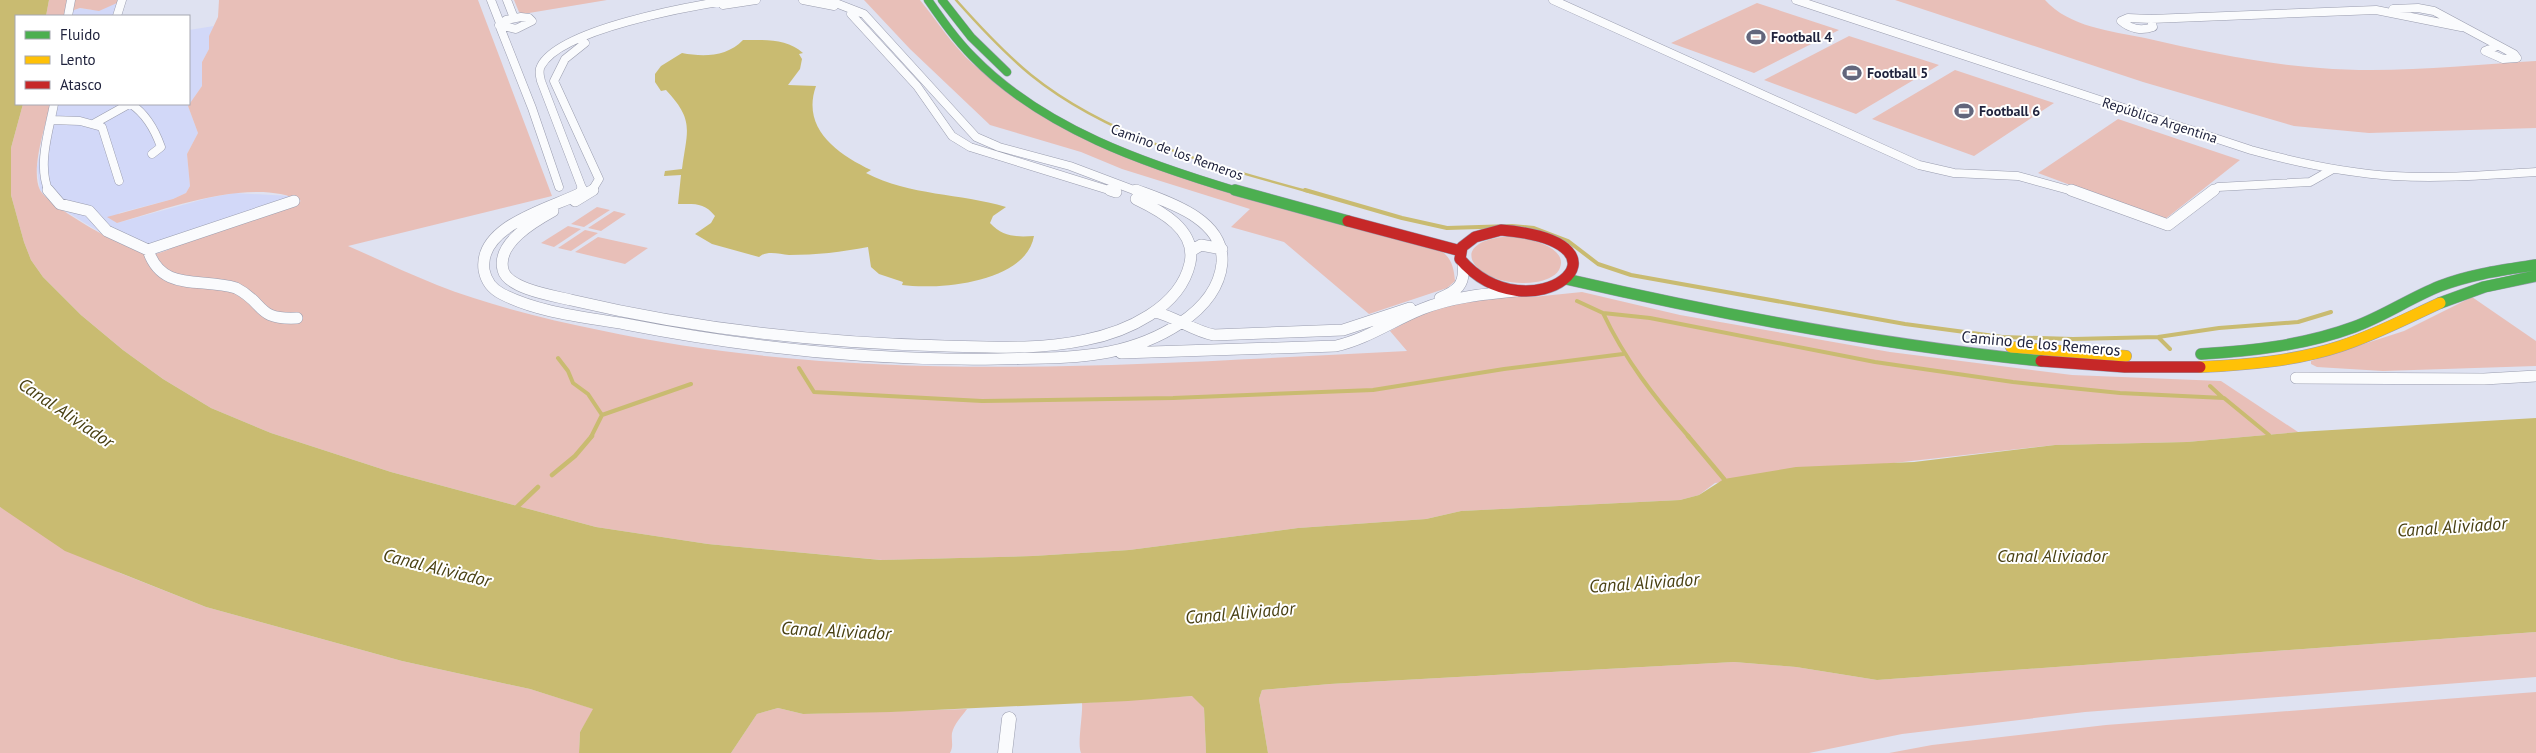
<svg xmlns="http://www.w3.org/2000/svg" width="2536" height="753" viewBox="0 0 2536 753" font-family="'PT Sans',sans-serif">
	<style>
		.built { fill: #d2d8f8 }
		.green { fill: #e8bfb8 }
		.water { fill: #c9bb71 }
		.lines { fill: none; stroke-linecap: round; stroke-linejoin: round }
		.stream-far2 { stroke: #c9bb71; stroke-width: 2.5 }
		.stream-far1 { stroke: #c9bb71; stroke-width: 4 }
		.stream { stroke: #c9bb71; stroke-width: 4.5 }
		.street-far2-casing { stroke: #999cae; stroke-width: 9 }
		.street-far1-casing { stroke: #999cae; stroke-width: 12 }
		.street-casing { stroke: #999cae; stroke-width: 15 }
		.fast-far1-casing { stroke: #999cae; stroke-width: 9 }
		.fast-casing { stroke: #999cae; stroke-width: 12 }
		.slow-casing { stroke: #999cae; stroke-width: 12 }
		.jam-casing { stroke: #999cae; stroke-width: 12 }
		.street-far2 { stroke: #fafbfd; stroke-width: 8 }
		.street-far1 { stroke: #fafbfd; stroke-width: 11 }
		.street { stroke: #fafbfd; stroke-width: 14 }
		.fast-far1 { stroke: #4caf50; stroke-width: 8 }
		.fast { stroke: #4caf50; stroke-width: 11 }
		.slow { stroke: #ffc107; stroke-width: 11 }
		.jam { stroke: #c62828; stroke-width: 11 }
		.labels { text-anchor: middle; stroke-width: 4; stroke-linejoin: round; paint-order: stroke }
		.far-poi-label { font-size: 14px; font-weight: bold; fill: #20233d; stroke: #fff; text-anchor: start }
		.far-street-label { font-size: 14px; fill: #20233d; stroke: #fff }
		.street-label { font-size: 16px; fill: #20233d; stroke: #fff }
		.water-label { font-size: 18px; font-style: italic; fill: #494012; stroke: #fff }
	</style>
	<rect width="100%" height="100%" fill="#dfe2f1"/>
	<path class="built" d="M117,3L113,16H65V13L80,8L91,10Z
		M214,26L209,36V49L202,62V86L188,106L198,133L187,154L190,186L186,193L173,199L119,213L117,223L208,198L234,193L291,196L302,201L179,244L156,254H147L116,242L57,206L40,190L37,167L50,104H189V30Z"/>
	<path class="green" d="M49,0H119L117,3L99,11L80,8L65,13V16H46Z
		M219,0H478L552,196L348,246C378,259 407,273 437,285C488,305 545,319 599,330C864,387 1138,364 1407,351L1390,331L1425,312L1449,304L1510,296L1533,297L1582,292L1680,315L1890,352L2072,375L2221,381L2298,432L2187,442L2055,445L1715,483L1699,495L1680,500L1461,511L1426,519L1298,528L1129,550L1033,556L882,560L708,544L596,527L391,472L271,433L211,408L163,379L123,350L81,315L43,277L31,260L24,242L11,195V148L23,104H50C46,126 30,169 40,190C48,206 136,257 154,254C165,253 176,245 186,241C224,228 263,215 301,201C254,176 165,209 117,223L107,217L173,199L186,193L190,186L187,154L198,133L188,106L202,86V62L209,49V36L218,17Z
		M514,0H607L523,14L519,12Z
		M864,0H920C937,21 953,46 973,64C1100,177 1283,203 1441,251C1452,258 1454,269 1455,281L1447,288L1369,314L1284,242L1231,227L1250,209L1122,169L1081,152L990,125L910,49Z
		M1895,0H2045C2069,27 2111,31 2145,38C2202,51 2262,64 2320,68C2392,74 2465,65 2536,61V128L2369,133L2294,126L2143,82Z
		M1757,3L1839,30L1754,73L1671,43Z
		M1849,36L1939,65L1856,114L1764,80Z
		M1955,70L2054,103L1974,156L1872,119Z
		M2118,119L2240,160L2164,220L2038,173Z
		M597,207L610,210L584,227L571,224Z
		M614,211L626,214L601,231L588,228Z
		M568,226L581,229L554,247L541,243Z
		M585,230L598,233L571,251L558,248Z
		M1513,236C1526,238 1571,247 1559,270C1555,277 1544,281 1536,282C1479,291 1436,240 1513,236Z
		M598,237L648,248L625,264L575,252Z
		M2472,297L2536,341V366L2383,371L2317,367L2311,364V361L2404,331Z
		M0,507L120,573L206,607L402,661L530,689L594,709L580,732L579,753H0Z
		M2536,632V677L2085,712L1902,734L1809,753H1268L1259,699L1262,690L1330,684L1734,662L1796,667L1877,680Z
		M2536,692V753H1889L1932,745L2106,725Z
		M1193,696L1204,708L1206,753H1081C1077,744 1083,716 1082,703Z
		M778,708L803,714L967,709C962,716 954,724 952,733C951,741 954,746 950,753H731L757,714Z"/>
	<path class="water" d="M0,0H49L46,16H16V104H23L11,148V195L24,242L31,260L43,277L81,315L123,350L163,379L211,408L271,433L391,472L596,527L708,544L881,560L1033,556L1129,550L1298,528L1426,519L1461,511L1680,500L1699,495L1724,479L1796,467L1914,462L2055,445L2187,442L2298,432L2536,418V632L1877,680L1796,667L1734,662L1330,684L1262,690L1259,699L1268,753H1206L1204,708L1192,696L1128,701L891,712L803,714L778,708L757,714L731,753H579L580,732L593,709L530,689L402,661L206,607L65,551L0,507Z
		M743,40C763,40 787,38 803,53L799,54L802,59L800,69L788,85L816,86C801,128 837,154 871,170L866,173C910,196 960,193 1006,207L993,216L990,223C1003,237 1016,237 1034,236C1026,283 938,290 902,285L903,282L879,274L871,267L868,247C842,252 816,255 789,255C779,254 767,250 759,257L712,244L695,234L711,223L715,216C704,202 694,204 678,204L681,175L664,176L665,171L682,169C687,130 695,121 666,90L661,91L655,82V74L661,66L682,53C703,57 727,57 743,40Z"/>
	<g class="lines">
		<path class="stream-far2" d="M956,0C980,27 1003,52 1031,75C1109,138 1215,166 1310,192"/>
		<path class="stream-far1" d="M1305,190L1402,218L1447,228L1512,226L1534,228L1568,241L1598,264L1631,275L1905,324L2002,337L2073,339L2158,337L2219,328L2298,322L2331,312
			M1577,301L1603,313L1650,318L1875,362L2013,382L2120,393L2224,398L2269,435
			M1603,313C1625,360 1655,398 1689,437
			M2158,337L2170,349
			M558,358L568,371L573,383L588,394L602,415L591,437
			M799,368L814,392L982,401L1173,398L1373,390L1504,369L1623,354
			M2210,386L2223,398
			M602,415L691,384"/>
		<path class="stream" d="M1688,436L1724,479
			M552,475L575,456L592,436
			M517,507L538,487"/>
		<g class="street-far2-casing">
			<path id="street-far2" d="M491,0L500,23
				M507,0L514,18
				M803,0L834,6
				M828,0L864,14L976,137L999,147L1070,166L1139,192
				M1553,0L1919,165L1954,173L2018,176L2076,192
				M1796,0L2251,150C2298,163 2345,173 2394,176C2441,179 2489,175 2536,172
				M723,5L756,0
				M2393,9L2418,8L2434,11L2514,54L2517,58L2503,59L2485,51L2497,46
				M851,14L917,86L952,136L970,147L1115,192
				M68,16L71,0
				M117,16L122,0
				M521,17L529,18L532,21L516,29L499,25L506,20Z
				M2128,18L2151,19L2153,27C2142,31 2130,29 2121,21Z
				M2151,19L2376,10L2461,27
				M500,27L532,108L559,187
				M585,43L565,59L554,81L599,179L591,192
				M131,104C146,114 155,130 161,147L152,154
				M52,120L80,121L102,127L119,181
				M95,123L129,104
				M49,192C37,165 49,131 54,104
				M581,192L582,188L541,81C540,76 538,71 541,66C560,29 691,6 731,0
				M2212,192L2218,187L2310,182L2333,169"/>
		</g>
		<g class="street-far1-casing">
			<path id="street-far1" d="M48,190L60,204L89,211L107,231L148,250C162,293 201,277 236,288C266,303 255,320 297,318
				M582,190L581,193C552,208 478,225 484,270C486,281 492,289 502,294C539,313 585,317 625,324C748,348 872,361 998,359C1034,358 1072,359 1109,352C1153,343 1217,314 1222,263C1225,219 1168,202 1136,190
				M1110,190L1116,192
				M2071,190L2168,225L2214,190
				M575,201L593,190
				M553,211C535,221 496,243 503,270C508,289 554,296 571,300C694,329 819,343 945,346C992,347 1039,350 1085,340C1126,332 1180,308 1190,263C1197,230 1161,211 1136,199
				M148,250L294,201
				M1191,251L1201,245L1222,249
				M1440,298C1457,291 1465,285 1463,266
				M1155,312C1176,317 1193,331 1214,335L1343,330L1410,308
				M1121,353L1336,346C1367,339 1392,321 1422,309C1452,297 1485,294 1517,291
				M2296,378L2484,379L2536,376"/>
		</g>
		<g class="street-casing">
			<path id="street" d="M1005,753L1009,719"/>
		</g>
		<g class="fast-far1-casing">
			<path id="fast-far1" d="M928,0C942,20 956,40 973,57C1043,129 1146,164 1240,192
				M942,0L971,37L1007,72"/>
		</g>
		<g class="fast-casing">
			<path id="fast" d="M1235,190L1348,221
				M1566,279C1723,315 1880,345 2041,361
				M2440,303L2484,287L2536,276
				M2201,354C2253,351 2305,345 2354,327C2384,316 2410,298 2440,286C2471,274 2503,270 2536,265"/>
		</g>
		<g class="slow-casing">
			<path id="slow" d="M2011,347L2126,356
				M2200,367C2247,365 2296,361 2341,346C2375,335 2407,318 2440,303"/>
		</g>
		<g class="jam-casing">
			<path id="jam" d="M1348,221L1461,251
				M1501,230C1652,243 1530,340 1460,259L1462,247L1475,237Z
				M2041,361L2125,367H2200"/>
		</g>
		<use href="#street-far2" class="street-far2"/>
		<use href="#street-far1" class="street-far1"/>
		<use href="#street" class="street"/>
		<use href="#fast-far1" class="fast-far1"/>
		<use href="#fast" class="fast"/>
		<use href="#slow" class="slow"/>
		<use href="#jam" class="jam"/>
	</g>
	<defs>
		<g id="stadium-bare" transform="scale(1.5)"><path d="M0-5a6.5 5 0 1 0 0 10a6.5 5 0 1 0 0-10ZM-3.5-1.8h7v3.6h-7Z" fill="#63667c" stroke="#fff" stroke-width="2.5" paint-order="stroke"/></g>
	</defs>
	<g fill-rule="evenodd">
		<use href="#stadium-bare" x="1756" y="37"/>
		<use href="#stadium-bare" x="1852" y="73"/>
		<use href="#stadium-bare" x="1964" y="111"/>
	</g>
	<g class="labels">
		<g class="far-poi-label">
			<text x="1771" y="42">Football 4</text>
			<text x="1867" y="78">Football 5</text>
			<text x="1979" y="116">Football 6</text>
		</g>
		<g class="far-street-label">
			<text transform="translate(2160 120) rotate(18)" y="5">República Argentina</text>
			<text transform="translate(1177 152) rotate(20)" y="5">Camino de los Remeros</text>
		</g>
		<g class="street-label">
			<text transform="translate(2041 343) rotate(5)" y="6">Camino de los Remeros</text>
		</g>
		<g class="water-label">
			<text transform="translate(66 413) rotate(34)" y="6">Canal Aliviador</text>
			<text transform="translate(2452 527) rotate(-4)" y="6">Canal Aliviador</text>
			<text x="2052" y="562">Canal Aliviador</text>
			<text transform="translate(437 568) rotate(14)" y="6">Canal Aliviador</text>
			<text transform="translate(1644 583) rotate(-4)" y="6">Canal Aliviador</text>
			<text transform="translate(1240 613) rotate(-5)" y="6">Canal Aliviador</text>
			<text transform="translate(836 631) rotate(3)" y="6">Canal Aliviador</text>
		</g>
	</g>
	<rect x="15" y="15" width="175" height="90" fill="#ffffff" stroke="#a6a7b1"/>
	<rect x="25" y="31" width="25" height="8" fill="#4caf50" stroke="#a6a7b1"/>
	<text x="60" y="40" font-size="15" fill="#20233d">Fluido</text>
	<rect x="25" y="56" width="25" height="8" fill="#ffc107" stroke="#a6a7b1"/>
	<text x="60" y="65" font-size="15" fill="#20233d">Lento</text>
	<rect x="25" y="81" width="25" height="8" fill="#c62828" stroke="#a6a7b1"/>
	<text x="60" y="90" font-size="15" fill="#20233d">Atasco</text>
</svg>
